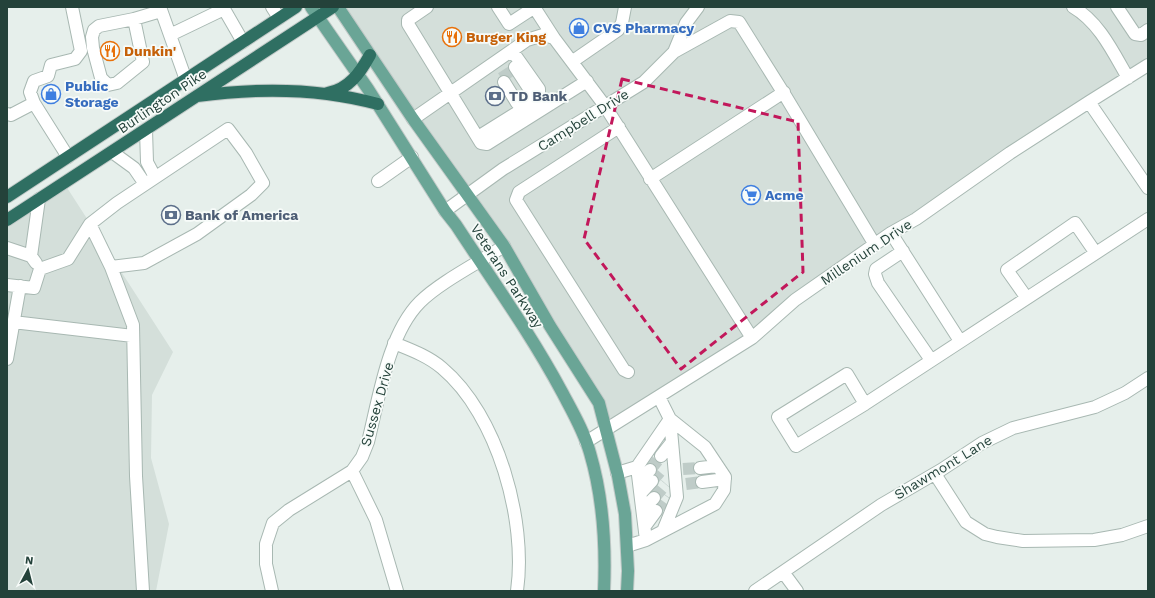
<svg xmlns="http://www.w3.org/2000/svg" width="1155" height="598" viewBox="0 0 1155 598" font-family="'Work Sans',sans-serif">
	<style>
		.built { fill: #d4dfda }
		.lines { fill: none; stroke-linecap: round; stroke-linejoin: round }
		.minor-tunnel { stroke: #bfccc8; stroke-width: 12; stroke-dasharray: 12 6; stroke-linecap: butt }
		.minor-casing { stroke: #a8b8b2; stroke-width: 14 }
		.major-casing { stroke: #c2cac8; stroke-width: 14 }
		.highway-casing { stroke: #c2cac8; stroke-width: 14 }
		.minor { stroke: #fff; stroke-width: 12 }
		.major { stroke: #6aa596; stroke-width: 12 }
		.highway { stroke: #2f6f62; stroke-width: 12 }
		.marked { fill: none; stroke: #c2185b; stroke-width: 3; stroke-dasharray: 8 5; stroke-linejoin: round }
		.labels { text-anchor: middle; stroke-width: 3.5; stroke-linejoin: round; paint-order: stroke }
		.shop-label { font-size: 14px; font-weight: bold; fill: #366cbe; stroke: #f7fbf9; text-anchor: start }
		.food-label { font-size: 14px; font-weight: bold; fill: #c56008; stroke: #f7fbf9; text-anchor: start }
		.service-label { font-size: 14px; font-weight: bold; fill: #4e5e75; stroke: #f7fbf9; text-anchor: start }
		.street-label { font-size: 14px; fill: #24423a; stroke: #f7fbf9 }
	</style>
	<rect width="100%" height="100%" fill="#e6efeb"/>
	<path class="built" d="M338,7H1148V65L606,431L599,403L550,326Z
		M64,183L173,352L152,395L151,458L169,524L156,591H7V220Z"/>
	<g class="lines">
		<path class="minor-tunnel" d="M503,70L509,79
			M683,469L700,468
			M650,470L661,456
			M652,481L663,468
			M686,484L702,482
			M654,498L666,484
			M656,511L667,496"/>
		<g class="minor-casing">
			<path id="minor" d="M160,7L186,80
				M272,7L279,18
				M427,7L408,20V24L481,143L487,144L587,81
				M498,7L509,24L535,7
				M534,7L554,38
				M1073,7C1099,22 1113,52 1128,78
				M1117,7L1135,34L1141,35L1148,30
				M134,19L99,26L94,30L92,37L93,48L101,78L108,85L117,83L143,62L134,19L161,11
				M170,35L224,9L243,42
				M510,52L515,55L539,89V106
				M674,52L730,21L739,22L786,97L875,245
				M573,61L618,30L622,23L625,7
				M515,67L532,93
				M504,82L517,103L539,89
				M1089,102L1148,188
				M7,114L11,115L34,103
				M413,119L527,40L543,35L554,38L605,106L752,338
				M619,127L519,192L516,200L624,370L628,372
				M146,130L147,162L155,177
				M478,137L539,99
				M112,152L134,168L145,184
				M68,157L34,103L30,92L34,81L48,76L51,65L75,59L81,51L72,7
				M650,179L784,92
				M378,181L412,157
				M445,211L503,169L644,82L674,52L686,23L698,7
				M891,233L960,341
				M7,248L31,256L36,263
				M903,251L876,269L875,274L878,283L931,360
				M31,256L39,199
				M111,267L133,325L136,476L143,591
				M40,269L68,259L90,224L117,203L228,129L246,153L263,183L251,195L197,234L144,263L111,267L90,224
				M7,285L34,288L40,269
				M1026,297L1007,270L1075,223L1095,252
				M13,322L133,336
				M394,343C411,350 428,356 442,368C498,415 527,521 517,591
				M7,359L20,286
				M865,404L847,374L778,417L796,446L865,404L1148,219
				M586,442L752,338L795,300L891,233L916,219L1010,153L1089,102L1148,65
				M661,456L672,442
				M700,468L717,466
				M352,471L376,520L397,591
				M617,473L637,467L670,419L659,397
				M935,474L966,522L985,534L997,537L1023,541L1094,540L1122,535L1148,526
				M639,480L650,470
				M702,482L725,479
				M641,493L652,481
				M643,509L654,498
				M645,526L656,511
				M663,531L677,497L670,419
				M646,540L715,504L724,490L725,477L705,447L670,419
				M627,546L646,540L637,467
				M783,572L797,591
				M272,591L266,564V544L273,523L289,510L352,471L362,457L368,442C379,398 388,334 420,302C440,282 480,262 504,246
				M755,591L881,505L941,470L982,443L1013,428L1095,407L1125,393L1148,378"/>
		</g>
		<g class="major-casing">
			<path id="major" d="M311,7L368,89L445,211L456,225C492,280 531,334 562,392C572,411 584,431 590,453C603,497 606,545 604,591
				M338,7L413,119L504,246L550,326L599,403L618,476L625,514L628,571L627,591"/>
		</g>
		<g class="highway-casing">
			<path id="highway" d="M328,93C349,89 360,73 370,55
				M197,96C256,88 320,88 378,104
				M7,197L296,7
				M7,220L333,7"/>
		</g>
		<use href="#minor" class="minor"/>
		<use href="#major" class="major"/>
		<use href="#highway" class="highway"/>
	</g>
	<path class="marked" d="M622,79L798,122L803,272L681,369L584,239Z"/>
	<defs>
		<g id="shop-ring" transform="scale(1)"><circle r="9.5" fill="#f7fbf9" stroke="#3f7fe0" stroke-width="1.5"/><path d="M-5-2.5h2.3a2.7 3.5 0 0 1 5.4 0H5L5.5 6h-11ZM-1.5-2.5h3a1.5 2.3 0 0 0-3 0Z" fill="#3f7fe0"/></g>
		<g id="restaurant-ring" transform="scale(1)"><circle r="9.5" fill="#f7fbf9" stroke="#e8710a" stroke-width="1.5"/><path d="M-5-6h1v4h1v-4h1v4h1v-4h1v5L-1.5 .5V6h-2V.5L-5-1ZM5-6V6H3V1.5H1.5Q1.5-4 5-6Z" fill="#e8710a"/></g>
		<g id="bank-ring" transform="scale(1)"><circle r="9.5" fill="#f7fbf9" stroke="#5c6f8a" stroke-width="1.5"/><path d="M-6-4H6V4H-6ZM0-2.3a2.3 2.3 0 1 0 0 4.6a2.3 2.3 0 1 0 0-4.6Z" fill="#5c6f8a"/></g>
		<g id="supermarket-ring" transform="scale(1)"><circle r="9.5" fill="#f7fbf9" stroke="#3f7fe0" stroke-width="1.5"/><path d="M-6-5.5h2.5l.6 2H6L4.5 2H-2.5L-4.4-4H-6ZM-1.5 3.2a1.3 1.3 0 1 0 .1 0ZM3 3.2a1.3 1.3 0 1 0 .1 0Z" fill="#3f7fe0"/></g>
	</defs>
	<g fill-rule="evenodd">
		<use href="#shop-ring" x="579" y="28"/>
		<use href="#restaurant-ring" x="452" y="37"/>
		<use href="#restaurant-ring" x="110" y="51"/>
		<use href="#shop-ring" x="51" y="94"/>
		<use href="#bank-ring" x="495" y="96"/>
		<use href="#supermarket-ring" x="751" y="195"/>
		<use href="#bank-ring" x="171" y="215"/>
	</g>
	<g class="labels">
		<g class="shop-label">
			<text x="593" y="33">CVS Pharmacy</text>
			<text x="65" y="91">Public<tspan x="65" dy="16">Storage</tspan></text>
			<text x="765" y="200">Acme</text>
		</g>
		<g class="food-label">
			<text x="466" y="42">Burger King</text>
			<text x="124" y="56">Dunkin'</text>
		</g>
		<g class="service-label">
			<text x="509" y="101">TD Bank</text>
			<text x="185" y="220">Bank of America</text>
		</g>
		<g class="street-label">
			<text transform="translate(162 101) rotate(-34)" y="5">Burlington Pike</text>
			<text transform="translate(583 120) rotate(-32)" y="5">Campbell Drive</text>
			<text transform="translate(866 252) rotate(-34)" y="5">Millenium Drive</text>
			<text transform="translate(507 276) rotate(57)" y="5">Veterans Parkway</text>
			<text transform="translate(377 404) rotate(-74)" y="5">Sussex Drive</text>
			<text transform="translate(943 467) rotate(-31)" y="5">Shawmont Lane</text>
		</g>
	</g>
	<rect width="1155" height="598" fill="none" stroke="#24423a" stroke-width="16"/>
	<g transform="translate(28 570) rotate(7)" stroke="#f7fbf9" stroke-width="3" paint-order="stroke">
	<path d="M0-3L7 15L0 10L-7 15Z" fill="#24423a"/>
	<text y="-6" font-size="11" font-weight="bold" text-anchor="middle" fill="#24423a">N</text>
	</g>
</svg>
